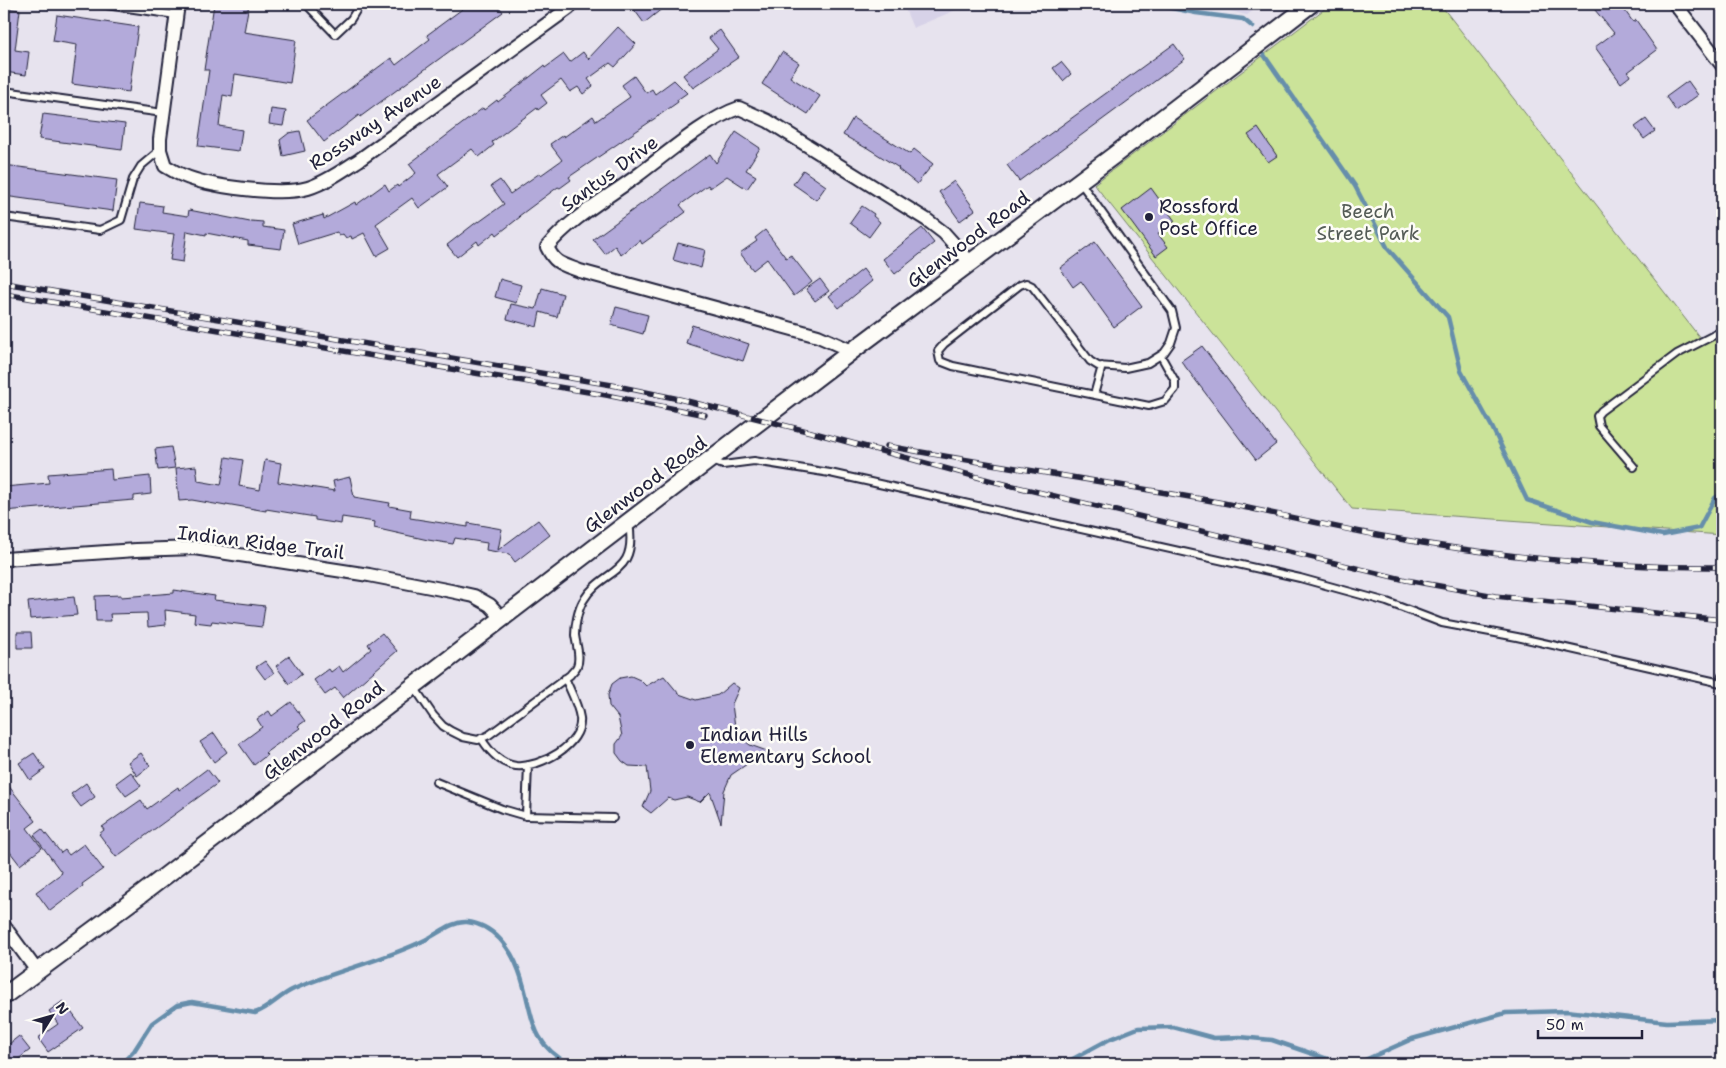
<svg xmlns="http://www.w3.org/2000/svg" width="1726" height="1068" viewBox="0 0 1726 1068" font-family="'Shantell Sans',sans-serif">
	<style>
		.built { fill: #d7d2e8 }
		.green { fill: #cbe399; stroke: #76826a }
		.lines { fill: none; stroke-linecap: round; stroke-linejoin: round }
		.stream { stroke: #668eab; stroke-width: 4.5 }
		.building { fill: #b3aada; stroke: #22223b }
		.service-casing { stroke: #22223b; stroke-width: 10 }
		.minor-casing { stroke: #22223b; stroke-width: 16 }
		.tertiary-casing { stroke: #22223b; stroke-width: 20 }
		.service { stroke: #fdfcf7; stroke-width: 6 }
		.minor { stroke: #fdfcf7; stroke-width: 12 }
		.tertiary { stroke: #fdfcf7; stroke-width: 16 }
		.rail-casing { stroke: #22223b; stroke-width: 5.5 }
		.rail { stroke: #fdfcf7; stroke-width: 4; stroke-dasharray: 11; stroke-linecap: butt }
		.poi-dot { fill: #22223b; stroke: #fdfcf7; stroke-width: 2 }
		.labels { text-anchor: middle; stroke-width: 5; stroke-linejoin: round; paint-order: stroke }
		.street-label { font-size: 19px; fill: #22223b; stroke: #fdfcf7 }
		.poi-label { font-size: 19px; fill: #22223b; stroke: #fdfcf7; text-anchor: start }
		.park-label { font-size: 19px; fill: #555c57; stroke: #fdfcf7 }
	</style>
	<rect width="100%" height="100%" fill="#e7e3ee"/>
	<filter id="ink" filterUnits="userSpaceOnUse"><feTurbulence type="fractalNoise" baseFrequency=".02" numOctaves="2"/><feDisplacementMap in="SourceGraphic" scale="10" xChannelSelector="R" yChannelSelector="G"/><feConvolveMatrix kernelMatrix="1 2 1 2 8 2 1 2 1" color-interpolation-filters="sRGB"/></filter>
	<g filter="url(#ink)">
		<path class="built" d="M903,4H970L913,28Z
			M1200,4H1262L1247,15Z"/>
		<path class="green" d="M1331,4H1440L1704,343L1722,331V535L1352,509L1094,184Z"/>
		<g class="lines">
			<path class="stream" d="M917,4L922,6L939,4
				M1152,4L1196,13L1243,19L1253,27
				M1264,55L1355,186L1388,249L1448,317L1461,371L1492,427L1527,500L1592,522L1663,535L1699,528L1715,498L1722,494
				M121,1064L134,1051L152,1023L177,1005L192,1002L255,1013C270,1008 280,995 294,989C337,970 383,961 425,940C438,934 452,921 467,922C493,924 511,949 519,971C534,1011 526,1041 569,1064
				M1055,1064L1071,1060L1108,1040L1138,1028L1173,1027L1214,1038L1240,1037L1272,1040L1342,1064
				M1356,1064L1412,1039L1506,1013L1566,1011L1667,1022L1722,1020"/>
		</g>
		<path class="building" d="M214,4H249L244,32L296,40L290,83L235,74L232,97L223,95L219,126L242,130L239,151L198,146L209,70H204Z
			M469,4H497L503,12L360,117L359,115L324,142L307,120L391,58L396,65L430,39L427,35Z
			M630,4H668L644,23Z
			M1590,4H1620L1633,22L1636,20L1657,50L1628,72L1630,76L1621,83L1595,47L1614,33Z
			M4,8L20,10L15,50L29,52L26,75L4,72Z
			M57,15L138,27L129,92L72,84L77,45L53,41Z
			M618,27L636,44L615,67L610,63L588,79L593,86L583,94L578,87L570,92L561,80L541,95L547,103L538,110L537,108L492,142L494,145L479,157L472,149L438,174L448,187L419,208L412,198L376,224L390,248L376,256L364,233L352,239L351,236L346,238L343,234L339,236L337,232L298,244L292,224L323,215L324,219L355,202L356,205L385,184L389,191L397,185L398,187L416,173L409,164L483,108L484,110L497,100L498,102L544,66L545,68L564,54L570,62L583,52L588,59Z
			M720,30L739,57L693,88L683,75L718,49L709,38Z
			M1174,44L1185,59L1019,181L1007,165Z
			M782,52L799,63L790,77L820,96L808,114L762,84Z
			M1061,62L1071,74L1063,81L1053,68Z
			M634,76L646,93L652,89L655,94L674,80L687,93L677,100L678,102L654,119L569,177L571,180L560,188L558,187L519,216L520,217L497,235L495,232L479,245L477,241L457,257L447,245L478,221L479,222L504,204L491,186L500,180L510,194L540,173L541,175L562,160L550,144L563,135L564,137L593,116L596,121L630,97L622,85Z
			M1688,81L1698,95L1676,111L1666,97Z
			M271,109L286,111L283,126L269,124Z
			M43,114L125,124L122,150L39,139Z
			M853,118L910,154L914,149L933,164L917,184L898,169L899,168L866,147V148L843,135Z
			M1646,119L1655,131L1644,139L1635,127Z
			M1258,128L1277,156L1268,162L1248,135Z
			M300,131L305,151L283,156L280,140L289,133Z
			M736,132L760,148L746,170L756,176L747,189L727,176L710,188L708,185L680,205L686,212L642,244L640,240L621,255L615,246L605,254L593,239L710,154L716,163Z
			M4,165L117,180L113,211L4,196Z
			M803,170L826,186L816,200L793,184Z
			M954,181L975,210L960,221L939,192Z
			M1151,188L1175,221L1158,234L1168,247L1156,256L1122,210Z
			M140,203L163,206L162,212L188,216L189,210L250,222L251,221L263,222V227L284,230L281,249L248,245V241L206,233V235L187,231L183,262L170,260L174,234L136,229Z
			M862,206L874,214L873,216L880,222L869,237L850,223Z
			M922,228L934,243L895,274L883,259Z
			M765,230L786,258L791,255L812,282L794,296L767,259L753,270L740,253L757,241L755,238Z
			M1095,242L1142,306L1114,327L1081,281L1073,287L1060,268Z
			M678,243L705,250L701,268L673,260Z
			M863,269L872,281L839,308L829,296Z
			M500,279L521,285L516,303L495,297Z
			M820,279L829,291L815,301L806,289Z
			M542,288L563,294L557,317L540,312L537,327L507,319L511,304L536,309Z
			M616,307L648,315L643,334L611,325Z
			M692,325L749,344L743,361L686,343Z
			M1202,346L1276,444L1256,460L1181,361Z
			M171,447L175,468L158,470L155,449Z
			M226,457L243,460L239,486L260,490L265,460L281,463L278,482L335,491L333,481L350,477L354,497L390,503L389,506L411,510L410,518L468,527V523L502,529L498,550L538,520L550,535L515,562L509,554L486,550L487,543L455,538L453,544L428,540L374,528L375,522L342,517L341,524L315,520V517L266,509V511L226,504V506L192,500L179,501L176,468L196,466L198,481L221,485Z
			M111,469L112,480L150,476L151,494L134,496V500L4,511V487L49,483L48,474Z
			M174,590L215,596L214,600L265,606L262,627L212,621L211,624L194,622L195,614L165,610L166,625L148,627L147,613L110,614L111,621H96L95,596L121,595V597L174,593Z
			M74,597L77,615L30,619L28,602Z
			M17,632H31L32,648H17Z
			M382,633L397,651L343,698L335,688L325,695L314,680L329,669L331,672L339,666L343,672L371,649L368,644Z
			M289,656L302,674L289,684L276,666Z
			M265,661L274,673L265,679L256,667Z
			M631,676L640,680L646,686L664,676L679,694L696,700L718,695L732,683L739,688L732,704L735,727L744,740L750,745L767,751L766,762H750L731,775L724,791L721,823L710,792L700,802L687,797L674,800L668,798L651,813L643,807L650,791L647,767L629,766L622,761L616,753V744L622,736L618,717L609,706L608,695L612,684L620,678Z
			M291,702L305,721L298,726L300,728L265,753L267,755L254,765L239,744L262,727L257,719L269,711L272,716Z
			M214,733L227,752L214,762L200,742Z
			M34,753L45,769L30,780L19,763Z
			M141,753L150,766L137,776L128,762Z
			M207,769L218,783L116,857L99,834L104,830L102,827L141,800L147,809L178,787L179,790Z
			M131,772L141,786L126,796L116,783Z
			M4,780L36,821L27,828L42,848L20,865L4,844Z
			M86,783L95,797L81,807L71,794Z
			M42,829L61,853L65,850L69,855L84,844L103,869L82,884L83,886L50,911L36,892L62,873L34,835Z
			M63,1001L83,1028L48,1052L38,1038L58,1024L49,1011Z
			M19,1036L30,1050L12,1064H9L4,1058V1048Z"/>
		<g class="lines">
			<g class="service-casing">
				<path id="service" d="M99,4L176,15
					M306,4L335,34L351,19L360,4
					M4,91L163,113
					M1080,182L1172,311L1176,328L1171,343L1164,353L1148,363L1125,368L1098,366L1090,361L1032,286L1026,283L1020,285L944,344L938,351L940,361L953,366L1149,406L1165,401L1175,389V381L1161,356
					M4,217L100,230L121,220L133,179L141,166L160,150
					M1094,395L1102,366
					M711,461L723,465L754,461L830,473L1300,578L1387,602L1442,623L1517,637L1721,683L1722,676
					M1634,467L1599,426L1597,416L1601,411L1677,354L1722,331
					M414,687L433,715L443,726L451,731L463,737L478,740L489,735L570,675C572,672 576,669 577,666C581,657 576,644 575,635C575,625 578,610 583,601C603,567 638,577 629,523
					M481,738C489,751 500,764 516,766C540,768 583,745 580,718C578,704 570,690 565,678
					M436,782L502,809L526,816L613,818
					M526,816L528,765"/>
			</g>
			<g class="minor-casing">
				<path id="minor" d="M178,4L160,139V150L165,166C171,169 176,173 182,175C208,187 281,196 308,188C327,182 343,170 359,160L569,8
					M1675,4L1722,65
					M852,351L818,336L580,271C562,264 555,264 547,247C570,219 605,199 634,178C664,156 706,119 739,108L768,121L927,220L944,233L970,262
					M4,559L136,550L194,548L369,575L451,591L474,596L490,605L503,619
					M4,926L37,971"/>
			</g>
			<g class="tertiary-casing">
				<path id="tertiary" d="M4,996L139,896L852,351L1113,156L1311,4"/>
			</g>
			<use href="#service" class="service"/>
			<use href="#minor" class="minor"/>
			<use href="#tertiary" class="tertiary"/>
			<g class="rail-casing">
				<path id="rail" d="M4,283L612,385L679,399L811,432L992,481L1406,580L1495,596L1722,620
					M4,294L606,395L705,415
					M887,446C997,466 1108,482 1218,502C1275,513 1331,527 1388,537C1498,557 1611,568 1722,567"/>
			</g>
			<use href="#rail" class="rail"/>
		</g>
	</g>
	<g class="poi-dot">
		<circle cx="1149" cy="217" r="5"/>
		<circle cx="690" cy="745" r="5"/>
	</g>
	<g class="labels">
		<g class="street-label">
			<text transform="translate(375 122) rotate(-34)" y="7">Rossway Avenue</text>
			<text transform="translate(609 173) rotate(-36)" y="7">Santus Drive</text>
			<text transform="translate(968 239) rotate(-37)" y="7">Glenwood Road</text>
			<text transform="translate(645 484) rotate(-37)" y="7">Glenwood Road</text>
			<text transform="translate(261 542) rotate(7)" y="7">Indian Ridge Trail</text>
			<text transform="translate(323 730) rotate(-38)" y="7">Glenwood Road</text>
		</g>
		<g class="poi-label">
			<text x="1159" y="213">Rossford<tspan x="1159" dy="22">Post Office</tspan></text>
			<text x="700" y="741">Indian Hills<tspan x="700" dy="22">Elementary School</tspan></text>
		</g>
		<g class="park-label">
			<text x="1368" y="218">Beech<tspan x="1368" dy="22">Street Park</tspan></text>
		</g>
	</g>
	<rect width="1726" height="1068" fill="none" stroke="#fdfcf7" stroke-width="20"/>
	<rect x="10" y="10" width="1706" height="1048" fill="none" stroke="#22223b" stroke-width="2" filter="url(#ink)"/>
	<g transform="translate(52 1016) rotate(53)" stroke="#fdfcf7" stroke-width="4" paint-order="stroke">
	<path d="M0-4L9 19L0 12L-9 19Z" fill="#22223b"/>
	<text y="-8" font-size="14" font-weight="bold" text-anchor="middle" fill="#22223b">N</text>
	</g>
	<path d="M1538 1030v8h104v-8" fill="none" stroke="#22223b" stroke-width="2.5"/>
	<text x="1546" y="1030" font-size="15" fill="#22223b" stroke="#fdfcf7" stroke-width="4" paint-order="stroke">50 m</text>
</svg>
